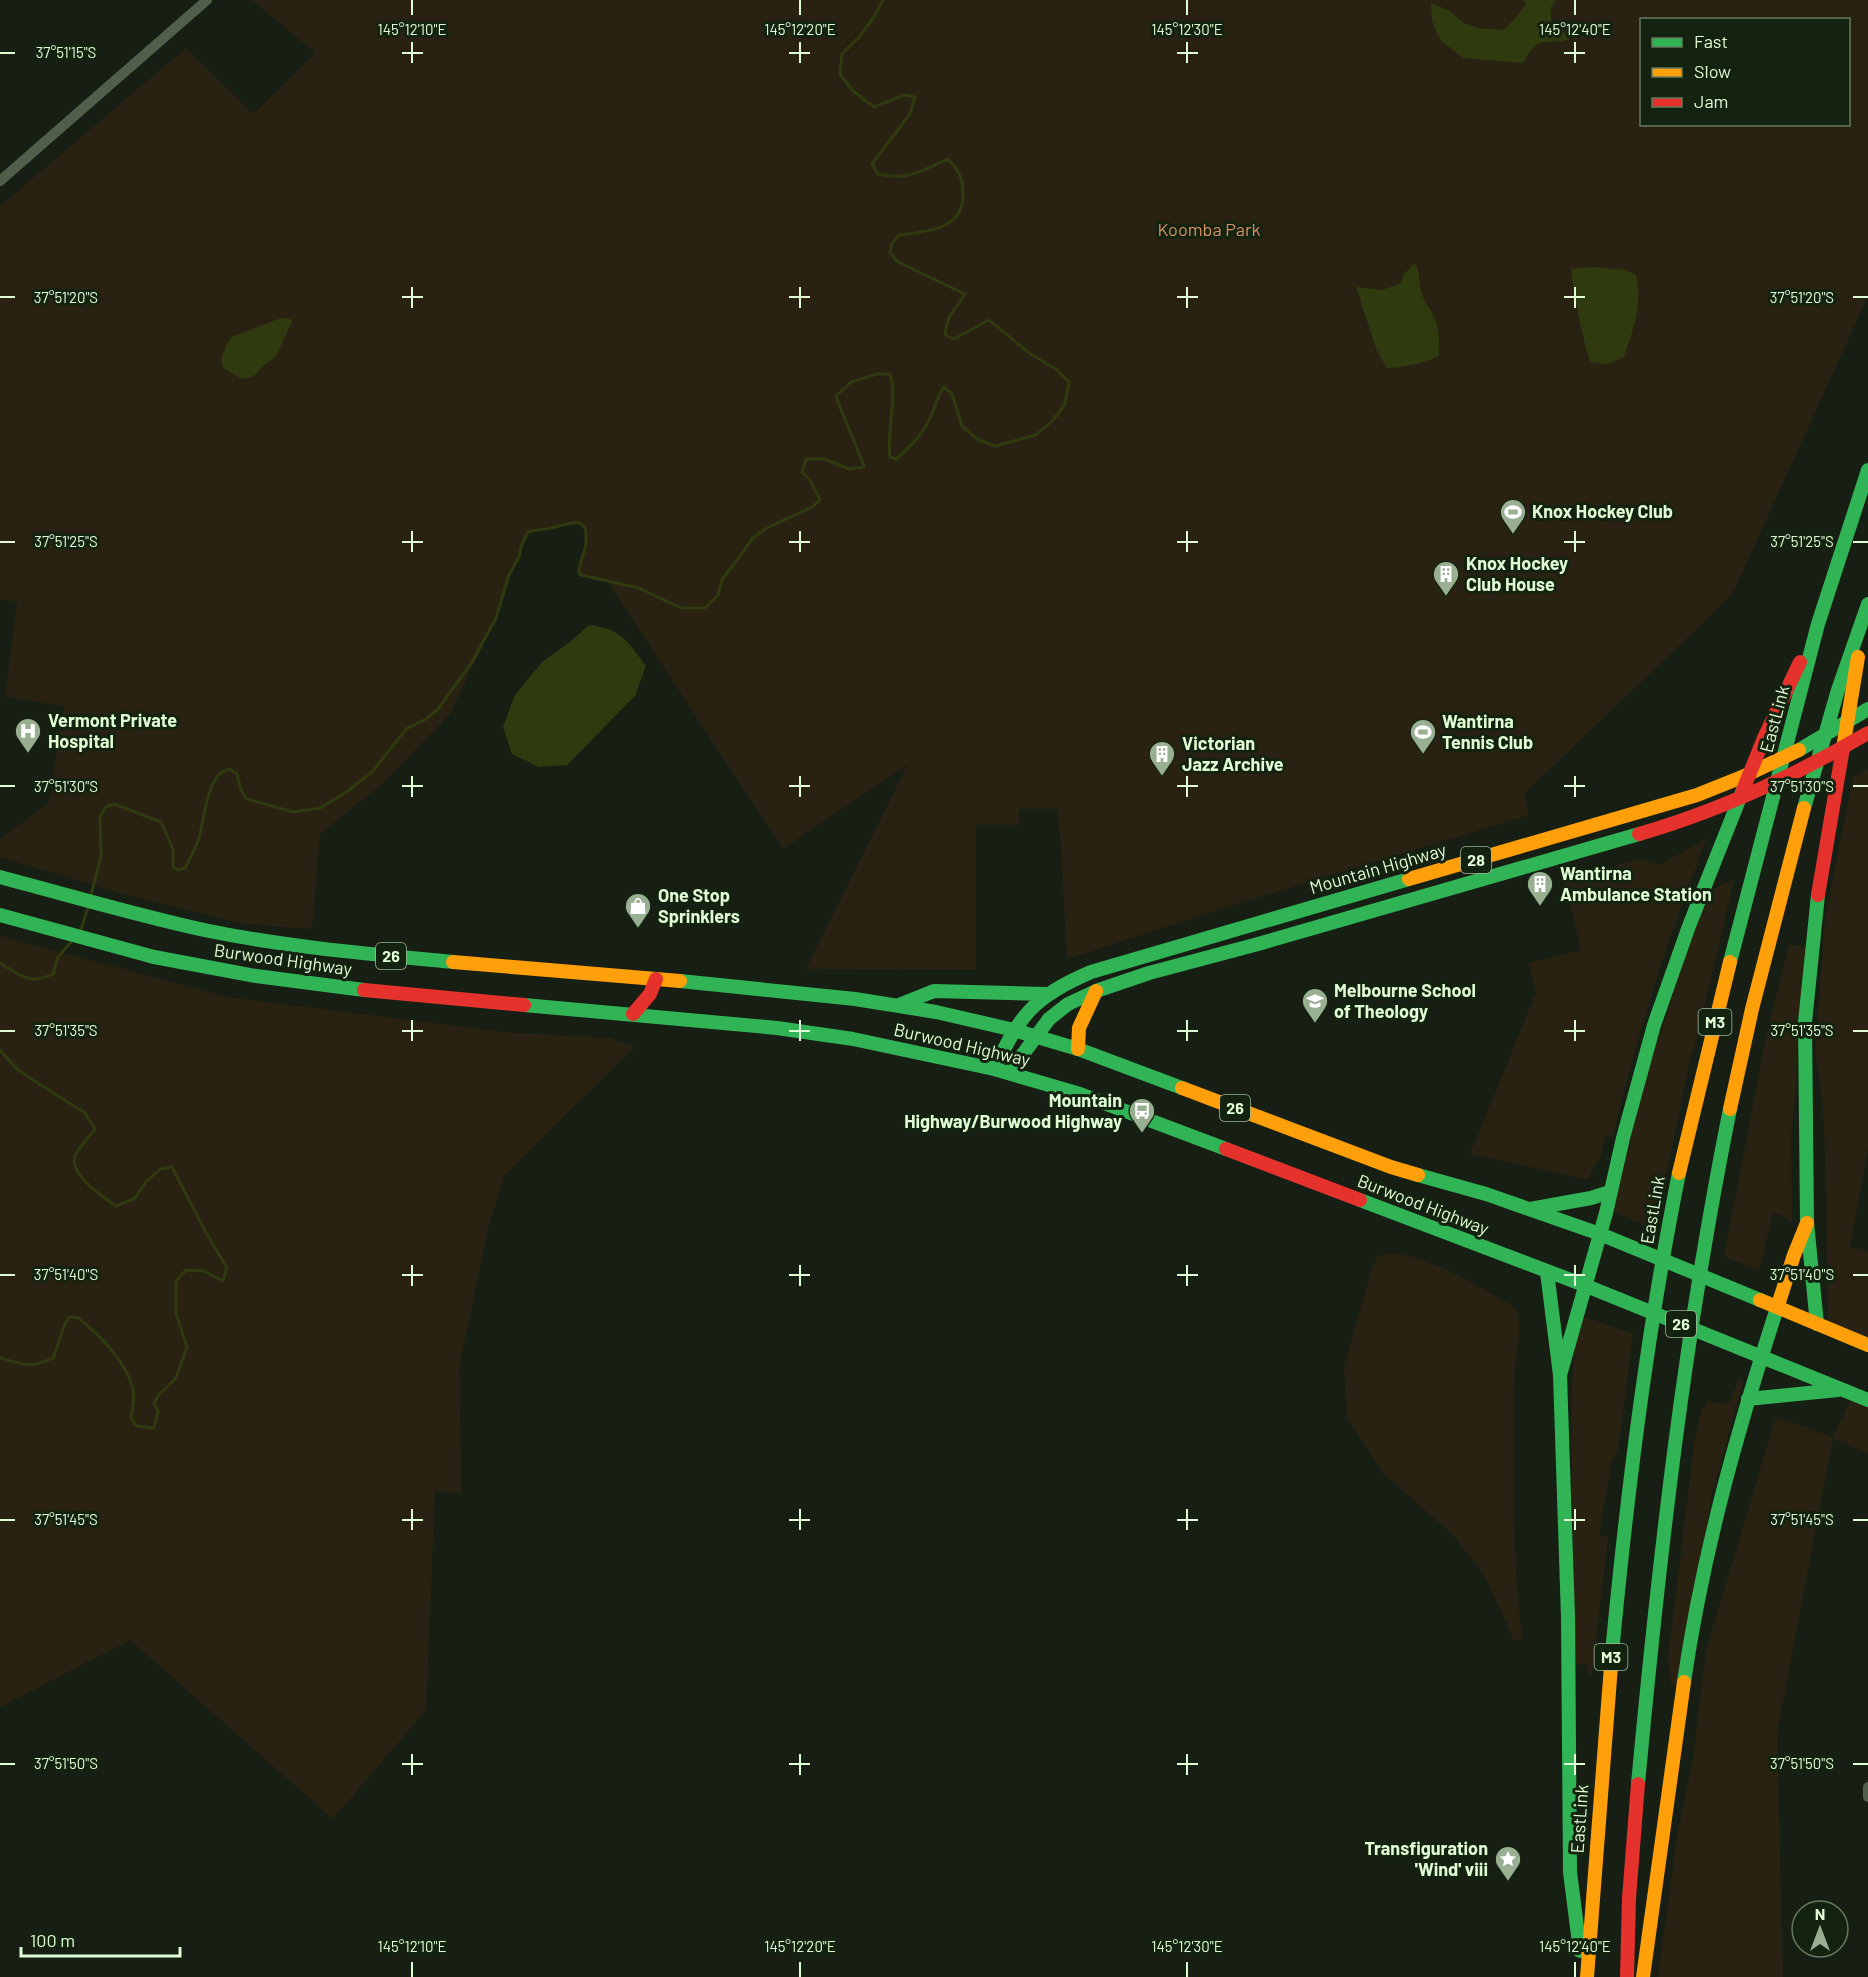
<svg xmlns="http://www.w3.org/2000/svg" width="1868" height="1977" viewBox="0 0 1868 1977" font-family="Barlow,sans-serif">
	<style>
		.green { fill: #292213; fill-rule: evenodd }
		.water { fill: #2f3b0e }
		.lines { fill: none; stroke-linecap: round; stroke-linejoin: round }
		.stream { stroke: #2f3b0e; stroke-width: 3 }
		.street { stroke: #505e4a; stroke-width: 10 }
		.fast { stroke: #30b455; stroke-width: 14 }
		.slow { stroke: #ff9f0a; stroke-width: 14 }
		.jam { stroke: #e5322d; stroke-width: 14 }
		.ticks { fill: none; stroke: #dffcd4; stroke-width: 2 }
		.labels { text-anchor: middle; stroke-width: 6; stroke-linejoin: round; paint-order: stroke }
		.shield { fill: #142310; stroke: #a2bb99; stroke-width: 1.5 }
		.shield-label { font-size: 16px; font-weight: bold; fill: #dffcd4 }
		.park-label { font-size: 18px; fill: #d79065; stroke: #142310 }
		.poi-label { font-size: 18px; font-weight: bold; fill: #dffcd4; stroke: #142310; text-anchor: start }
		.street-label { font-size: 18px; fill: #dffcd4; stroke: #142310 }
		.ticks-label { font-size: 15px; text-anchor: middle; fill: #dffcd4; stroke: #142310; stroke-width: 6; stroke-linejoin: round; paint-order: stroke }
	</style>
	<rect width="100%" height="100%" fill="#171f14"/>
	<path class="green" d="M252,0H1868V296L1732,595L1524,794L1529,815L1243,902L1067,959L1061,847L1057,809H1019V825H976V970L806,969L908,764L783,849L607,581L581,575L579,573L587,542L586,526L581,523H566L554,528L528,532L522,544L519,557L509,575L496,618L450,714L382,784L320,834L312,929L245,924L130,896L0,857V839L49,803L64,706L5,697L17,602L0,599V206L186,48L253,114L315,53ZM1642,20H1848V124H1642Z
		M1868,769V1148L1850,1247L1868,1251V1346L1828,1329L1826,1179L1823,1106L1815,1051L1825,920L1853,777Z
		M1707,838C1669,936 1636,1035 1613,1137L1605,1136L1602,1153L1589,1177L1586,1179L1470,1154L1536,993L1529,963L1581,950L1565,881L1637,859L1660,865Z
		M1734,880L1694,1050H1692L1655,1229L1612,1211L1644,1081L1708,891Z
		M0,936L227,997L505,1032L609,1038L635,1047L504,1176L487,1233L459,1369L462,1494L435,1490L426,1710L333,1819L130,1640L0,1707Z
		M1789,945L1806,947L1798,1026L1796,1089L1791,1136L1792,1222C1785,1219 1781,1214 1773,1212L1759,1271L1724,1256L1766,1038Z
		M1388,1253C1426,1253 1483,1289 1516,1308C1523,1326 1517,1348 1515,1367C1514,1383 1514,1400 1514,1417C1513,1490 1513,1564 1522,1636L1520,1640H1514L1485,1576L1451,1533L1383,1473L1347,1417L1344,1367L1372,1268L1377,1257Z
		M1582,1316L1633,1334L1618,1450L1611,1464L1599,1535L1608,1537L1592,1675H1589L1587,1665L1581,1664L1575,1666L1571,1400L1575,1342Z
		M1739,1378L1744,1379L1712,1495L1677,1686L1671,1685L1668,1657L1695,1438L1701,1411L1709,1400L1718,1404L1730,1402Z
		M1853,1394L1868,1400V1454L1833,1438L1777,1733L1783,1977H1658L1678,1832L1693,1758L1706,1650L1776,1417L1833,1437Z"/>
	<path class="water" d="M1524,0H1556L1551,7V22L1562,29L1569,40C1542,45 1537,35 1523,63L1463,58L1443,42L1437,34L1432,20L1431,3L1450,11L1464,23L1478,28L1503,30L1516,18L1526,4Z
		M1415,263C1421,275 1418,280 1421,291C1423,301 1430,308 1434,317C1440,329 1439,344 1439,356C1425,363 1403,368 1387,368L1377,351L1356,287L1382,290L1400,284L1404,274Z
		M1592,267L1626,270L1636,275C1643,305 1633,329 1624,357L1607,364L1590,362C1581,331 1575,301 1571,269Z
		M281,318L290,319L292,322L276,356L263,366L254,376L242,379L223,368L221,359L226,346L232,337Z
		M589,625C622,629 627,641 646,666L635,696L567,765L539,767L512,754L503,727L515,695L541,663L571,641Z"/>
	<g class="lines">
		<path class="stream" d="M91,895L101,856L100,816L107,806L114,804L161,822L173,849V867L178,870L185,868C190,858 196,848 199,838C205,819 206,773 230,769L237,774L241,790L247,799L293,812L320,808L348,791L373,771L406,729L426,719L438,709L472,662L496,618L509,575L519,557L522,544L528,532C537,529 546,530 555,527C573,523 588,515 586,541C586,552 579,561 579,573L581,575L639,588L681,608H705L718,595L722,580L753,538L765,529L812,507L820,500L810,480L802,472L806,459H824L849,469L864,467C856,443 844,420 836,396L851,382L877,374H890C898,400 886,430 890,457L896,459C909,448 923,434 930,418C935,408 937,396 944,387L952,394L962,426L977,439L995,446L1036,435L1053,420L1065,404L1069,382L1057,370L1029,353L989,320L954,339L945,335C947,313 955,311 965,294L898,262L890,253L892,243L899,235C925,232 963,230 963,196C963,178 960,172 948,159C920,171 909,181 878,174L872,164L910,114L915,97L904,95L874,107L853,91L840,74L842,54L859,37L874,17L883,0
			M81,930L88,907
			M0,963C22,976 28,985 53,974L58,957L71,942
			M0,1050L17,1069L30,1078L85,1113L95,1129C89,1137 79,1147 75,1156C69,1174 104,1198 116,1206L134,1199L146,1182L160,1169L172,1167L204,1229L227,1268L223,1281L204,1271L186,1270L176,1281V1313L187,1347L176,1378L158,1396L154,1403L158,1411L154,1428L137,1426L131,1418C132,1409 135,1398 133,1389C126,1361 101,1337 79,1318L69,1317C61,1329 59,1345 53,1358C29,1369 24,1364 0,1358"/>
		<path class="street" d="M0,181L207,0
			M1868,1787V1797"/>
		<path class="fast" d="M1799,750L1868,709
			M1804,808L1838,690L1868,604
			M0,877C68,895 135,915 204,930C286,947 369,954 453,962
			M0,915L154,957L256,976L364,990
			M1730,962L1818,624L1868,470
			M680,981L855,999L936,1012L1014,1030L1078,1049L1182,1088
			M524,1005L777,1028L853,1039L994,1069L1080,1094L1226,1149
			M899,1005L934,991L1047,994
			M994,1069C1021,1014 1033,997 1091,972L1409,879
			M1009,1073L1049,1019L1068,1004L1096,991L1149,973L1258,944L1639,834
			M1418,1175L1486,1194L1600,1234L1760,1300
			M1360,1200L1584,1285L1868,1400
			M1530,1209L1591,1198L1610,1192
			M1547,1272L1560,1375L1568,1617L1570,1872L1580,1951
			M1817,1324L1807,1223L1805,1022L1818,895
			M1560,1375L1606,1213L1623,1138L1654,1025L1689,926L1743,790
			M1748,1399L1838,1390
			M1612,1653C1627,1492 1647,1331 1679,1173
			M1684,1682C1703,1551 1738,1428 1779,1302
			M1638,1784C1659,1557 1685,1332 1730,1109"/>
		<path class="slow" d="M1843,748L1858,657
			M1409,879L1697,795L1742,777L1799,750
			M453,962L680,981
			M1078,1049L1079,1028L1096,991
			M1182,1088L1391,1167L1418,1175
			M1730,1109L1752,1009L1804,808
			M1679,1173L1730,962
			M1760,1300L1868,1345
			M1779,1302L1794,1255L1807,1223
			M1587,1977L1612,1653
			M1643,1977L1684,1682"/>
		<path class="jam" d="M1743,790L1764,738L1800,662
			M1639,834C1719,811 1796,775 1868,733
			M1818,895L1843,748
			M364,990L524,1005
			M633,1014L650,994L656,979
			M1226,1149L1360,1200
			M1627,1977L1629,1898L1638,1784"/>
	</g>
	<path class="ticks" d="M412,0V15M800,0V15M1187,0V15M1575,0V15M412,42V63M800,42V63M1187,42V63M1575,42V63M0,53H15M402,53H423M789,53H810M1177,53H1198M1564,53H1585M412,287V308M800,287V308M1187,287V308M1575,287V308M0,297H15M402,297H423M789,297H810M1177,297H1198M1564,297H1585M1853,297H1868M412,531V552M800,531V552M1187,531V552M1575,531V552M0,542H15M402,542H423M789,542H810M1177,542H1198M1564,542H1585M1853,542H1868M412,776V797M800,776V797M1187,776V797M1575,776V797M0,786H15M402,786H423M789,786H810M1177,786H1198M1564,786H1585M1853,786H1868M412,1020V1041M800,1020V1041M1187,1020V1041M1575,1020V1041M0,1031H15M402,1031H423M789,1031H810M1177,1031H1198M1564,1031H1585M1853,1031H1868M412,1265V1286M800,1265V1286M1187,1265V1286M1575,1265V1286M0,1275H15M402,1275H423M789,1275H810M1177,1275H1198M1564,1275H1585M1853,1275H1868M412,1509V1530M800,1509V1530M1187,1509V1530M1575,1509V1530M0,1520H15M402,1520H423M789,1520H810M1177,1520H1198M1564,1520H1585M1853,1520H1868M412,1754V1775M800,1754V1775M1187,1754V1775M1575,1754V1775M0,1764H15M402,1764H423M789,1764H810M1177,1764H1198M1564,1764H1585M1853,1764H1868M412,1962V1977M800,1962V1977M1187,1962V1977M1575,1962V1977"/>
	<defs>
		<g id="stadium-pin" transform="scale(1.35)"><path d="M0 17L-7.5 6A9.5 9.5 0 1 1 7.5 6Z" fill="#99af91" stroke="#142310"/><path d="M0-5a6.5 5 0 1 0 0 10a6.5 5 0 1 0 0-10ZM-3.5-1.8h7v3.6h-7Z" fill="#fff"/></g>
		<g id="building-pin" transform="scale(1.35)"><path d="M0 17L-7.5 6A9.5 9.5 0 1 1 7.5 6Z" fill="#99af91" stroke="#142310"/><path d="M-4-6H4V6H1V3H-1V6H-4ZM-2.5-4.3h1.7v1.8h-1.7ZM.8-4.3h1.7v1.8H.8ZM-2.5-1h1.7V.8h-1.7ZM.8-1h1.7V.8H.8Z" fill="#fff"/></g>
		<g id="hospital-pin" transform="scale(1.35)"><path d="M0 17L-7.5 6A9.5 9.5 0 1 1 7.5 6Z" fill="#99af91" stroke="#142310"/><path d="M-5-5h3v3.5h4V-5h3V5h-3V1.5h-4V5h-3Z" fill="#fff"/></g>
		<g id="shop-pin" transform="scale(1.35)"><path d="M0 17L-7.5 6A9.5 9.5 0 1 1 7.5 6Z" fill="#99af91" stroke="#142310"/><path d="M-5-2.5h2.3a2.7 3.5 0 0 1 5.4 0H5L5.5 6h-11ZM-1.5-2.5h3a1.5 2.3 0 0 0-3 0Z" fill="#fff"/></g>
		<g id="university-pin" transform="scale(1.35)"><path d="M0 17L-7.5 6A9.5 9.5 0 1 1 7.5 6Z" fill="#99af91" stroke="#142310"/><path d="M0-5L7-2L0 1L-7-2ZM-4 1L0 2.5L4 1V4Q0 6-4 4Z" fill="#fff"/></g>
		<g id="bus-pin" transform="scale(1.35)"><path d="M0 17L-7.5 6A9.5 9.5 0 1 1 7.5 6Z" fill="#99af91" stroke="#142310"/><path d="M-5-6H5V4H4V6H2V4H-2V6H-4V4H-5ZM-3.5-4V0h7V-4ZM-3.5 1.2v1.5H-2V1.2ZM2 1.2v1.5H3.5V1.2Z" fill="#fff"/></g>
		<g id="sight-pin" transform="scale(1.35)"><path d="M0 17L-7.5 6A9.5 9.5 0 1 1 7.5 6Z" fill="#99af91" stroke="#142310"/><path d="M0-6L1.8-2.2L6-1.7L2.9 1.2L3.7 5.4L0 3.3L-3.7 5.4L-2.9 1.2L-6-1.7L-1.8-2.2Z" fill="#fff"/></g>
	</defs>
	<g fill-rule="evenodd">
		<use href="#stadium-pin" x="1513" y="512"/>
		<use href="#building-pin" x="1446" y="574"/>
		<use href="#hospital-pin" x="28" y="731"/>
		<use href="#stadium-pin" x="1423" y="732"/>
		<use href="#building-pin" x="1162" y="754"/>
		<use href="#building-pin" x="1540" y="884"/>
		<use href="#shop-pin" x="638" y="906"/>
		<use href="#university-pin" x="1315" y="1001"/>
		<use href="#bus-pin" x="1142" y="1111"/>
		<use href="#sight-pin" x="1508" y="1859"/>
	</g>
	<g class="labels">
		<g class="shield">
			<rect x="1461" y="847" width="30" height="26" rx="4.5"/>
			<rect x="376" y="943" width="30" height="26" rx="4.5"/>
			<rect x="1698.5" y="1009" width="33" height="26" rx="4.5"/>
			<rect x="1220" y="1095" width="30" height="26" rx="4.5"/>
			<rect x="1666" y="1311" width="30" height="26" rx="4.5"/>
			<rect x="1594.5" y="1644" width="33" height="26" rx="4.5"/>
		</g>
		<g class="shield-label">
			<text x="1476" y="866">28</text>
			<text x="391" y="962">26</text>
			<text x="1715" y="1028">M3</text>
			<text x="1235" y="1114">26</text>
			<text x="1681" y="1330">26</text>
			<text x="1611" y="1663">M3</text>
		</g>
		<g class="park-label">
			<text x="1209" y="236">Koomba Park</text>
		</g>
		<g class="poi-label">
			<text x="1532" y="518">Knox Hockey Club</text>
			<text x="1466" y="570">Knox Hockey<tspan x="1466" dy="21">Club House</tspan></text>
			<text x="48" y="727">Vermont Private<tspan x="48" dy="21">Hospital</tspan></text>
			<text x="1442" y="728">Wantirna<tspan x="1442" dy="21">Tennis Club</tspan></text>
			<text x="1182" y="750">Victorian<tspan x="1182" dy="21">Jazz Archive</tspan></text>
			<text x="1560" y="880">Wantirna<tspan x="1560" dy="21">Ambulance Station</tspan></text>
			<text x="658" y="902">One Stop<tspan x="658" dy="21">Sprinklers</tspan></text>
			<text x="1334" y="997">Melbourne School<tspan x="1334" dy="21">of Theology</tspan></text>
			<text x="1122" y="1107" text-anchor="end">Mountain<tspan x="1122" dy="21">Highway/Burwood Highway</tspan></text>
			<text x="1488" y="1855" text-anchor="end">Transfiguration<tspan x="1488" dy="21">'Wind' viii</tspan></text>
		</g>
		<g class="street-label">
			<text transform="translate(1775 719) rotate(-75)" y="6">EastLink</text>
			<text transform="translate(1378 869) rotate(-16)" y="6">Mountain Highway</text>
			<text transform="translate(283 960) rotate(8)" y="6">Burwood Highway</text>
			<text transform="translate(962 1045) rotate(13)" y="6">Burwood Highway</text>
			<text transform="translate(1423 1205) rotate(21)" y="6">Burwood Highway</text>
			<text transform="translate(1653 1210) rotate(-80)" y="6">EastLink</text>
			<text transform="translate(1580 1819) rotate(-86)" y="6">EastLink</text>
		</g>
	</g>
	<g class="ticks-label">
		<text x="412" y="35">145°12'10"E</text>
		<text x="800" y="35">145°12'20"E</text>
		<text x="1187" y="35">145°12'30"E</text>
		<text x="1575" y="35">145°12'40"E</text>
		<text x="66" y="58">37°51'15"S</text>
		<text x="66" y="303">37°51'20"S</text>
		<text x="1802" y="303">37°51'20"S</text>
		<text x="66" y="547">37°51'25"S</text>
		<text x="1802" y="547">37°51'25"S</text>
		<text x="66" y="792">37°51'30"S</text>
		<text x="1802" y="792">37°51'30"S</text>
		<text x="66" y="1036">37°51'35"S</text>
		<text x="1802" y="1036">37°51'35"S</text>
		<text x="66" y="1280">37°51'40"S</text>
		<text x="1802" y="1280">37°51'40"S</text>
		<text x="66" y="1525">37°51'45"S</text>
		<text x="1802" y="1525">37°51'45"S</text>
		<text x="66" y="1769">37°51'50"S</text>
		<text x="1802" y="1769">37°51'50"S</text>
		<text x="412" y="1952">145°12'10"E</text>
		<text x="800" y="1952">145°12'20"E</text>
		<text x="1187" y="1952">145°12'30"E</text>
		<text x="1575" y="1952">145°12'40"E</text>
	</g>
	<rect x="1640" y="18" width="210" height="108" fill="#142310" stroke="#657a5e" stroke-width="1.5"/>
	<rect x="1652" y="38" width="30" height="9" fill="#30b455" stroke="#657a5e" stroke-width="1.5"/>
	<text x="1694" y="48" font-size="18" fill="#dffcd4">Fast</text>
	<rect x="1652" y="68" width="30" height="9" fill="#ff9f0a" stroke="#657a5e" stroke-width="1.5"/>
	<text x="1694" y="78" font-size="18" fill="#dffcd4">Slow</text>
	<rect x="1652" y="98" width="30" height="9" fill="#e5322d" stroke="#657a5e" stroke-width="1.5"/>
	<text x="1694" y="108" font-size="18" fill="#dffcd4">Jam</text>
	<g transform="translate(1820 1929)"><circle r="28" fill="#142310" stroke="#657a5e" stroke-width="1.5"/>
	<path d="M0-4.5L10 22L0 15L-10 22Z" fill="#99af91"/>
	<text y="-9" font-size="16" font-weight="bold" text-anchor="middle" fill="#dffcd4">N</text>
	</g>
	<path d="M21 1947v9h159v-9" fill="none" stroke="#dffcd4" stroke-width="3"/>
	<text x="30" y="1947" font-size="18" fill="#dffcd4" stroke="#142310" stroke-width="4.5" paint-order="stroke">100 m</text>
</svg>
